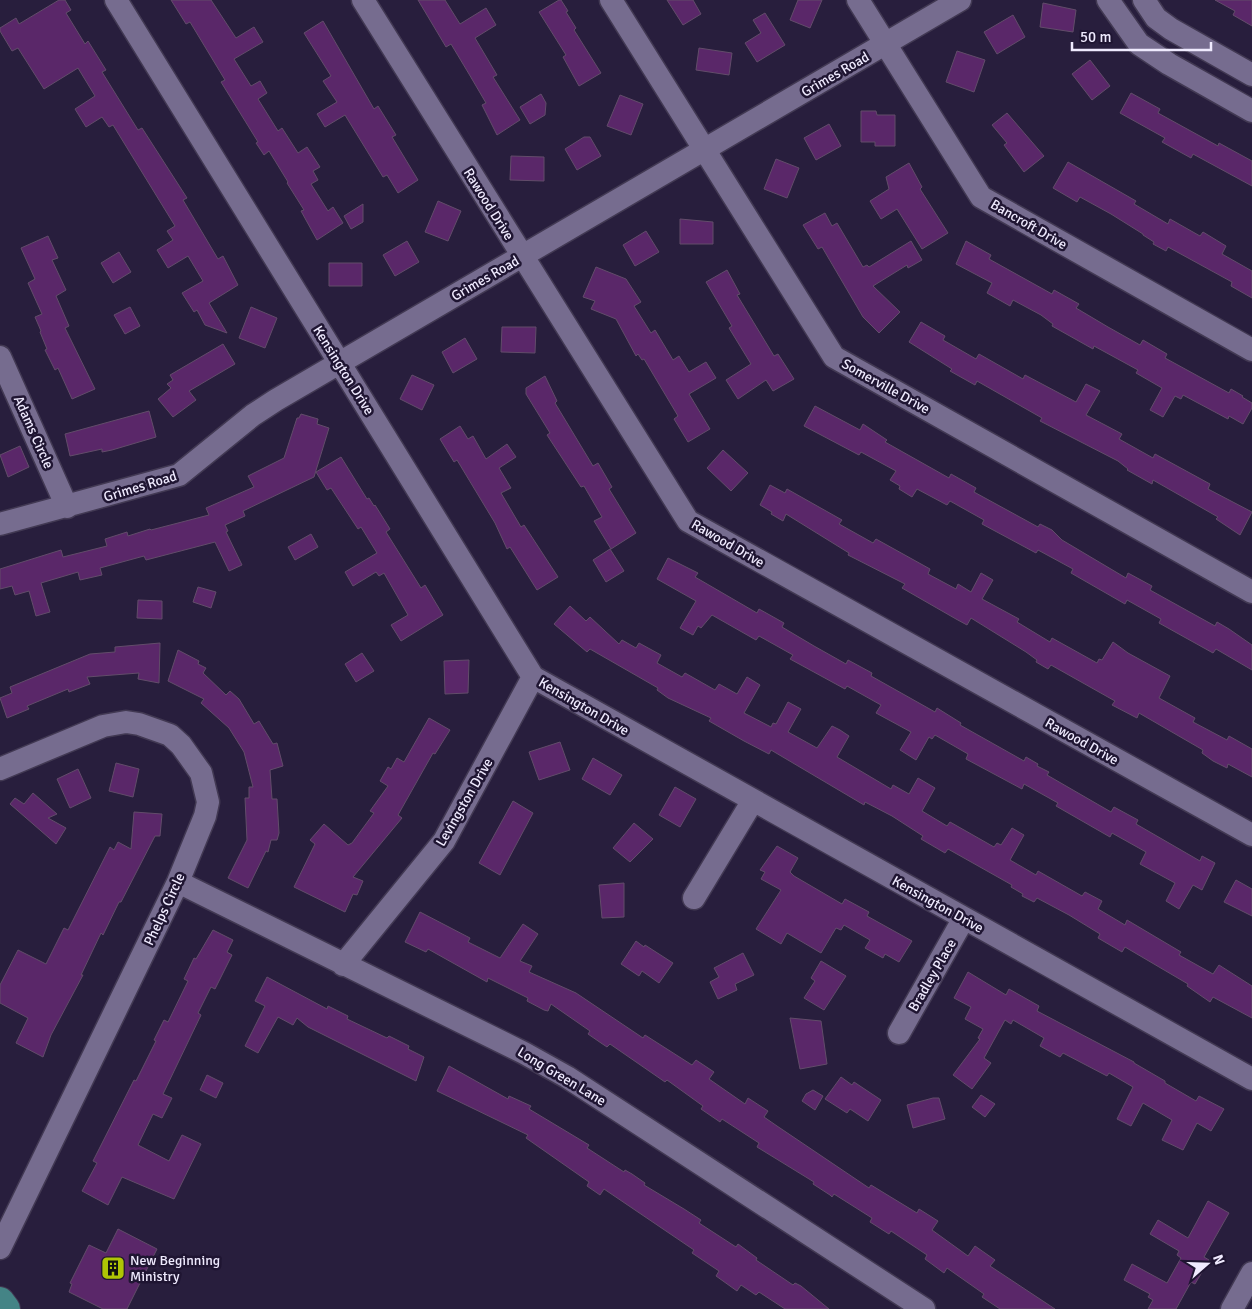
<svg xmlns="http://www.w3.org/2000/svg" width="1252" height="1309" viewBox="0 0 1252 1309" font-family="Signika,sans-serif">
	<style>
		.building { fill: #5a2769; stroke: #624c6a }
		.lines { fill: none; stroke-linecap: round; stroke-linejoin: round }
		.minor-casing { stroke: #423953; stroke-width: 25 }
		.major-casing { stroke: #423953; stroke-width: 30 }
		.minor { stroke: #766c8f; stroke-width: 22 }
		.major { stroke: #448486; stroke-width: 28 }
		.labels { text-anchor: middle; stroke-width: 5; stroke-linejoin: round; paint-order: stroke }
		.street-label { font-size: 14px; fill: #efeafe; stroke: #1f1532 }
		.poi-label { font-size: 14px; fill: #efeafe; stroke: #1f1532; text-anchor: start }
	</style>
	<rect width="100%" height="100%" fill="#281e3d"/>
	<path class="building" d="M59,0H65L71,10L66,13L85,44L88,41L106,70L102,72L138,130L142,128L187,198L183,200L218,259L223,256L238,285L209,303L227,333L205,325L197,310L194,312L182,293L203,281L188,256L168,268L157,250L173,240L167,231L175,226L113,125L109,127L102,117L86,127L75,109L95,96L78,68L44,89L18,48L12,51L0,31V28L16,18L19,24Z
		M171,0H211L236,38L254,27L263,42L234,59L251,86L260,81L267,93L258,99L278,131L282,128L298,153L307,147L320,167L313,171L318,180L311,184L328,211L333,207L343,223L317,240L301,211L304,210L287,183L288,182L269,151L264,155L256,143L258,142L221,82L225,80L190,22L186,24Z
		M418,0H445L460,24L486,8L496,25L475,38L497,75L493,77L520,120L497,135L482,105L486,103L469,74L451,44L446,47Z
		M559,0H561L568,11L566,12L576,28L574,30L601,73L579,86L563,57L566,55L539,12Z
		M667,0H693L701,14L683,25Z
		M798,0H822L810,28L790,20Z
		M1215,0H1252V26L1233,15L1235,11Z
		M1043,3L1076,10L1073,32L1040,27Z
		M765,13L785,45L757,62L745,43L761,33L753,20Z
		M1013,15L1025,37L997,54L984,32Z
		M323,21L374,109L378,106L396,135L392,137L418,180L398,193L387,175L383,177L345,115L325,127L317,114L337,102L323,81L331,76L304,33Z
		M699,48L732,53L729,75L696,70Z
		M957,51L985,60L974,92L946,82Z
		M1090,60L1110,86L1092,100L1072,74Z
		M1131,93L1160,109L1158,113L1218,146L1219,143L1252,161V186L1193,154L1191,158L1162,142L1165,138L1120,113Z
		M541,94L546,103L545,115L530,124L520,107Z
		M620,95L643,104L631,135L607,126Z
		M861,111H876L877,115H895V146H875V142H861Z
		M1007,113L1044,156L1024,172L1004,145L1007,143L992,125Z
		M829,124L841,146L816,160L804,138Z
		M584,137H590L601,156L577,170L565,149Z
		M511,156L544,157V181L510,180Z
		M776,159L799,168L787,198L764,189Z
		M1068,162L1136,201L1134,204L1168,224L1170,219L1200,236L1203,232L1226,246L1222,254L1252,271V298L1231,286L1232,282L1168,247L1166,251L1153,244L1154,242L1143,235V234L1111,214L1080,197L1077,202L1053,188Z
		M909,163L922,187L920,189L948,233L922,249L897,209L881,219L870,201L889,189L886,177Z
		M438,201L461,211L448,241L425,232Z
		M363,204V222L351,229L344,216Z
		M825,213L832,226L837,223L863,267L867,265L869,267L911,241L922,260L908,268L907,265L873,286L900,312L879,333L863,317L822,247L818,249L803,225Z
		M680,219L713,222V244H680Z
		M646,231L659,252L635,266L623,245Z
		M48,236L58,258L52,260L66,290L56,296L69,326L65,328L95,389L72,399L58,368L55,370L45,350L47,349L40,332L41,331L35,317L42,314L28,283L35,279L21,248Z
		M407,241L419,262L395,276L383,255Z
		M966,241L991,255L989,259L1052,294L1054,290L1079,304L1076,308L1108,327L1140,345L1143,340L1167,354L1165,358L1229,393L1231,389L1243,396L1242,397L1252,403V408L1243,424L1229,416L1228,419L1183,395L1181,399L1175,396L1163,417L1150,410L1162,388L1136,373L1138,370L1094,346L1093,349L1052,326L1053,324L1041,315L1013,300L1010,306L987,293L992,283L956,264Z
		M119,252L131,272L113,283L101,263Z
		M329,263H362V286H329Z
		M596,267L626,279L641,302L634,306L651,333L655,330L673,360L679,356L689,372L706,362L716,378L689,394L710,429L688,442L674,419L678,416L644,359L642,360L638,354L636,356L616,319L591,309L595,301L583,297Z
		M727,270L740,294L737,295L774,356L778,354L794,379L773,391L766,380L738,399L726,380L751,364L729,328L732,326L706,282Z
		M130,307L140,326L125,334L114,315Z
		M251,307L277,318L265,348L239,338Z
		M921,322L945,336L943,340L976,359L979,354L1023,379L1025,375L1076,402L1086,384L1100,391L1086,415L1122,434L1119,439L1153,458L1155,454L1210,484L1208,489L1252,512L1240,535L1216,519L1218,517L1153,480L1152,484L1127,470L1128,469L1118,461L1040,421L1042,418L977,381L975,385L950,371L952,369L909,342Z
		M502,327H536L535,353L501,352Z
		M465,338L477,359L453,373L442,352Z
		M223,344L235,364L189,391L196,400L173,417L158,399L171,388L167,384L173,380L170,375Z
		M412,375L434,385L422,410L400,399Z
		M545,376L557,401L555,403L593,466L598,463L612,487L609,489L636,533L611,549L594,521L602,517L584,486L581,487L547,435L550,433L526,394V388Z
		M815,406L860,430L863,424L887,440L885,442L949,478L951,474L976,488L974,492L1038,527L1040,524L1052,530L1062,540L1126,578L1128,573L1152,586L1150,590L1215,626L1217,622L1229,629L1252,645V670L1216,649L1213,653L1159,623L1161,619L1127,600L1125,604L1071,573L1073,569L1038,550L1036,553L982,524L984,520L950,501L947,505L917,489L912,497L899,489L900,486L890,480L896,471L861,452L859,455L804,426Z
		M149,411L156,437L112,450L102,452V449L70,456L65,434Z
		M301,414L318,419L317,424L329,428L314,477L243,511L245,516L225,525L228,531L226,532L242,565L229,571L215,542L146,560L144,556L100,568L102,575L80,580L78,572L41,583L50,612L36,616L29,591L15,595L12,586L0,589V569L61,550L63,557L107,546L105,539L127,532L128,536L150,529L151,530L209,515L206,508L254,487L248,476L284,458L297,418H299Z
		M460,426L468,439L473,436L486,459L507,444L516,457L499,468L511,488L501,493L521,527L524,525L558,577L537,590L510,547L507,549L495,523L457,460L454,462L440,439Z
		M20,446L29,467L8,477L0,455Z
		M723,450L748,473L731,491L707,468Z
		M341,457L367,499L369,498L374,506L375,505L390,529L386,532L421,588L425,585L443,615L401,641L391,625L408,615L384,573L379,576L376,572L353,586L345,572L377,553L361,527L358,529L331,488L327,490L316,472Z
		M770,485L785,493L787,489L842,520L839,524L873,543L876,539L930,569L928,574L956,589L958,584L971,592L981,573L993,580L982,599L1019,619L1017,622L1050,642L1052,638L1097,663L1099,659L1102,660L1113,642L1128,653L1170,676L1159,698L1195,718L1193,722L1227,740L1229,736L1252,749V777L1228,764L1227,768L1213,761L1202,753L1203,750L1139,713L1137,718L1112,705L1115,701L1051,665L1048,669L1036,662L1037,660L1026,652L971,618L967,625L956,619L902,588L905,584L848,555L849,553L786,514L783,521L771,514L772,512L760,505Z
		M311,534L318,547L295,560L288,547Z
		M610,549L624,571L606,582L593,560Z
		M668,558L698,573L695,577L757,613L759,609L784,623L782,627L814,646L846,664L848,660L872,673L871,676L935,712L937,708L961,723L960,725L1024,761L1026,757L1038,764L1037,766L1049,772L1047,775L1111,812L1114,807L1138,820L1136,824L1200,861L1202,856L1215,863L1202,890L1193,885L1179,909L1166,901L1175,883L1140,864L1146,852L1112,833L1110,837L1056,806L1058,803L1024,784L1022,789L966,759L968,754L935,735L932,739L929,737L916,760L900,750L911,732L876,713L881,705L847,686L845,689L790,659L793,655L759,636L756,640L712,615L701,628L698,626L693,635L680,628L696,601L657,579Z
		M198,587L216,592L211,608L193,602Z
		M138,600L162,601V619L137,618Z
		M570,606L586,621L590,617L619,644L622,640L636,648L639,643L661,655L657,663L682,677L685,673L715,690L719,684L737,694L747,677L760,685L744,713L771,727L773,723L776,724L788,702L801,709L788,732L817,748L832,726L840,730L849,736L837,757L891,789L893,785L909,794L918,778L935,788L922,811L947,826L950,822L994,847L997,843L1001,845L1012,828L1024,835L1010,860L1036,875L1038,871L1082,896L1085,892L1102,901L1098,909L1125,925L1127,920L1181,952L1179,955L1213,974L1219,965L1252,986V1018L1213,997L1210,1002L1187,986L1188,984L1125,947L1122,952L1098,938L1100,934L1069,915L1037,898L1034,902L1022,896L1023,894L1011,887L1012,885L948,849L945,853L921,839L923,836L892,816L865,802L864,805L771,750L769,754L744,741L709,721L711,718L668,698L657,690L658,688L590,649L587,652L554,624Z
		M160,643L159,683L138,679L139,673L87,677L90,684L69,692L68,689L27,706L29,709L7,718L0,698L12,693L10,687L90,654L115,652V647Z
		M178,650L199,661L198,664L206,668L203,673L226,695L230,691L239,699L254,724L259,721L273,744L277,743L283,766L270,770L272,799H277L279,833L277,840H271L268,852L266,851L248,888L228,878L247,840L245,798H249V787H253L244,752L229,728L201,703L204,699L168,681Z
		M362,653L374,671L356,682L345,664Z
		M469,660L468,693L445,694L444,661Z
		M429,718L450,730L435,754L433,753L398,815L402,818L353,877L363,881L357,895L353,894L345,912L294,887L315,844L310,840L324,824L348,845L352,843L374,813L370,811L388,786L380,781L388,767L391,769L397,758L404,762Z
		M560,742L570,770L539,780L529,752Z
		M593,758L622,775L610,795L582,779Z
		M116,763L139,769L133,797L109,791Z
		M78,769L91,798L70,808L57,779Z
		M675,787L696,799L680,827L659,815Z
		M33,793L57,814L48,818L66,828L56,844L10,804L15,798L24,804Z
		M513,801L533,813L500,875L479,863Z
		M134,812L162,814L160,836H155L121,902H119L103,935L101,933L81,975H83L51,1035L43,1057L16,1043L28,1018L0,1003V985L18,950L46,964L64,928L68,930L110,847L114,850L118,842L131,849Z
		M634,823L653,839L630,862L613,848Z
		M777,846L798,858L790,872L794,876L842,904L845,899L869,912L867,916L912,941L899,962L885,954L883,958L865,948L870,940L844,925L841,930L836,928L821,953L787,933L781,944L756,929L781,890L761,879L765,872L760,870Z
		M1236,880L1252,889V916L1224,902Z
		M624,883V917L602,918L599,885Z
		M420,912L470,938L468,942L500,958L523,924L538,934L520,961L532,966L529,972L576,993L643,1038L645,1035L692,1065L696,1060L714,1072L709,1079L745,1104L748,1098L768,1111L764,1117L777,1126L869,1188L871,1185L917,1213L919,1209L938,1221L932,1230L968,1256L975,1246L995,1260L990,1266L1055,1309H1000L982,1297L984,1294L947,1268L944,1273L925,1259L927,1255L891,1231L889,1234L870,1222L872,1218L834,1194L832,1197L830,1195L813,1184L814,1182L757,1147L759,1143L722,1119L720,1122L701,1109L703,1106L667,1080L665,1082L610,1044L607,1047L601,1043L588,1034L590,1031L551,1004L548,1011L544,1010L527,1001L528,998L488,978L487,982L428,949L426,952L405,942Z
		M213,930L233,940L227,952L232,955L215,989L211,987L198,1013L201,1015L163,1094L172,1098L162,1118L153,1114L138,1145L169,1161L182,1135L201,1144L174,1199L122,1177L108,1205L82,1191L97,1163L93,1161L134,1080L136,1081L156,1041L154,1040L164,1020L168,1022L188,981L184,979L194,958L196,959Z
		M636,941L644,947L645,945L673,963L659,983L642,971L639,976L621,964Z
		M743,953L754,975L735,984L737,990L718,999L710,982L719,977L714,968Z
		M821,961L846,976L824,1010L804,998L815,981L811,978Z
		M968,972L1006,995L1009,989L1039,1006L1037,1011L1134,1062V1063L1165,1081V1083L1196,1101L1199,1096L1224,1109L1211,1131L1197,1123L1183,1150L1162,1140L1172,1120L1143,1103L1131,1126L1117,1119L1133,1087L1109,1073L1107,1076L1063,1053L1060,1057L1040,1046L1044,1038L1013,1020L1011,1024L1005,1020L984,1058L991,1063L972,1089L953,1075L980,1039L978,1038L983,1029L965,1019L971,1007L954,998Z
		M267,977L327,1009L328,1006L348,1016L347,1019L387,1038L389,1036L409,1046L408,1049L424,1057L416,1081L308,1027L297,1018L293,1025L278,1017L258,1053L245,1046L265,1006L255,1001Z
		M790,1018L821,1021L827,1064L800,1069Z
		M449,1066L508,1099L509,1096L531,1106L529,1109L589,1145L587,1148L624,1172L625,1170L632,1174L645,1183L644,1185L684,1209L701,1220L699,1223L736,1247L738,1244L757,1258L756,1260L793,1285L795,1283L801,1286L829,1309H785L759,1292L756,1295L741,1285L737,1291L716,1276L719,1271L692,1253L694,1250L604,1189L600,1195L587,1186L589,1182L526,1138L528,1135L437,1091Z
		M207,1075L223,1083L216,1098L200,1090Z
		M841,1077L852,1085L854,1082L881,1100L868,1121L850,1109L847,1113L825,1099Z
		M813,1090L823,1096L815,1110L802,1101L806,1094Z
		M981,1095L995,1104L985,1117L972,1107Z
		M933,1098H939L945,1119L913,1128L907,1105Z
		M1208,1201L1229,1213L1204,1257L1209,1260L1195,1284L1191,1282L1176,1309H1148L1153,1300L1148,1297L1150,1294L1124,1280L1132,1264L1167,1283L1181,1258L1177,1255L1179,1251L1150,1234L1158,1220L1188,1238Z
		M118,1229L157,1249L127,1309H103L69,1292L72,1284L70,1283L89,1245L106,1253Z"/>
	<g class="lines">
		<g class="minor-casing">
			<path id="minor" d="M116,0L533,677L1252,1079
				M363,0L688,521L1252,835
				M611,0L834,357L1252,592
				M858,0L981,197L1252,350
				M1108,0L1139,44L1169,64L1252,111
				M1144,0L1156,18L1171,29L1252,75
				M0,357L67,507
				M0,524L179,475L253,415L276,400L960,0
				M0,769L103,726L126,722L139,724L170,735L181,745L201,773L208,802L205,816L178,882L0,1248
				M178,882L524,1053L567,1077L924,1309
				M694,898L752,802
				M343,965L444,841L533,677
				M899,1033L964,918
				M1232,1309L1252,1273"/>
		</g>
		<g class="major-casing">
			<path id="major" d="M0,1301L6,1309"/>
		</g>
		<use href="#minor" class="minor"/>
		<use href="#major" class="major"/>
	</g>
	<defs>
		<g id="building-square" transform="scale(1.25)"><rect x="-9" y="-9" width="18" height="18" rx="4" fill="#afc505" stroke="#1f1532"/><path d="M-4-6H4V6H1V3H-1V6H-4ZM-2.5-4.3h1.7v1.8h-1.7ZM.8-4.3h1.7v1.8H.8ZM-2.5-1h1.7V.8h-1.7ZM.8-1h1.7V.8H.8Z" fill="#111"/></g>
	</defs>
	<g fill-rule="evenodd">
		<use href="#building-square" x="113" y="1268"/>
	</g>
	<g class="labels">
		<g class="street-label">
			<text transform="translate(835 74) rotate(-30)" y="5">Grimes Road</text>
			<text transform="translate(489 204) rotate(58)" y="5">Rawood Drive</text>
			<text transform="translate(1029 224) rotate(30)" y="5">Bancroft Drive</text>
			<text transform="translate(485 278) rotate(-30)" y="5">Grimes Road</text>
			<text transform="translate(344 370) rotate(58)" y="5">Kensington Drive</text>
			<text transform="translate(886 386) rotate(29)" y="5">Somerville Drive</text>
			<text transform="translate(34 432) rotate(66)" y="5">Adams Circle</text>
			<text transform="translate(140 486) rotate(-17)" y="5">Grimes Road</text>
			<text transform="translate(728 543) rotate(30)" y="5">Rawood Drive</text>
			<text transform="translate(584 706) rotate(30)" y="5">Kensington Drive</text>
			<text transform="translate(1082 741) rotate(29)" y="5">Rawood Drive</text>
			<text transform="translate(464 802) rotate(-60)" y="5">Levingston Drive</text>
			<text transform="translate(938 904) rotate(29)" y="5">Kensington Drive</text>
			<text transform="translate(164 909) rotate(-65)" y="5">Phelps Circle</text>
			<text transform="translate(932 975) rotate(-60)" y="5">Bradley Place</text>
			<text transform="translate(562 1076) rotate(31)" y="5">Long Green Lane</text>
		</g>
		<g class="poi-label">
			<text x="130" y="1265">New Beginning<tspan x="130" dy="16">Ministry</tspan></text>
		</g>
	</g>
	<g transform="translate(1207 1264) rotate(70)" stroke="#1f1532" stroke-width="4" paint-order="stroke">
	<path d="M0-4L9 19L0 12L-9 19Z" fill="#efeafe"/>
	<text y="-8" font-size="14" font-weight="bold" text-anchor="middle" fill="#efeafe">N</text>
	</g>
	<path d="M1072 42v8h139v-8" fill="none" stroke="#efeafe" stroke-width="2.5"/>
	<text x="1080" y="42" font-size="15" fill="#efeafe" stroke="#1f1532" stroke-width="4" paint-order="stroke">50 m</text>
</svg>
